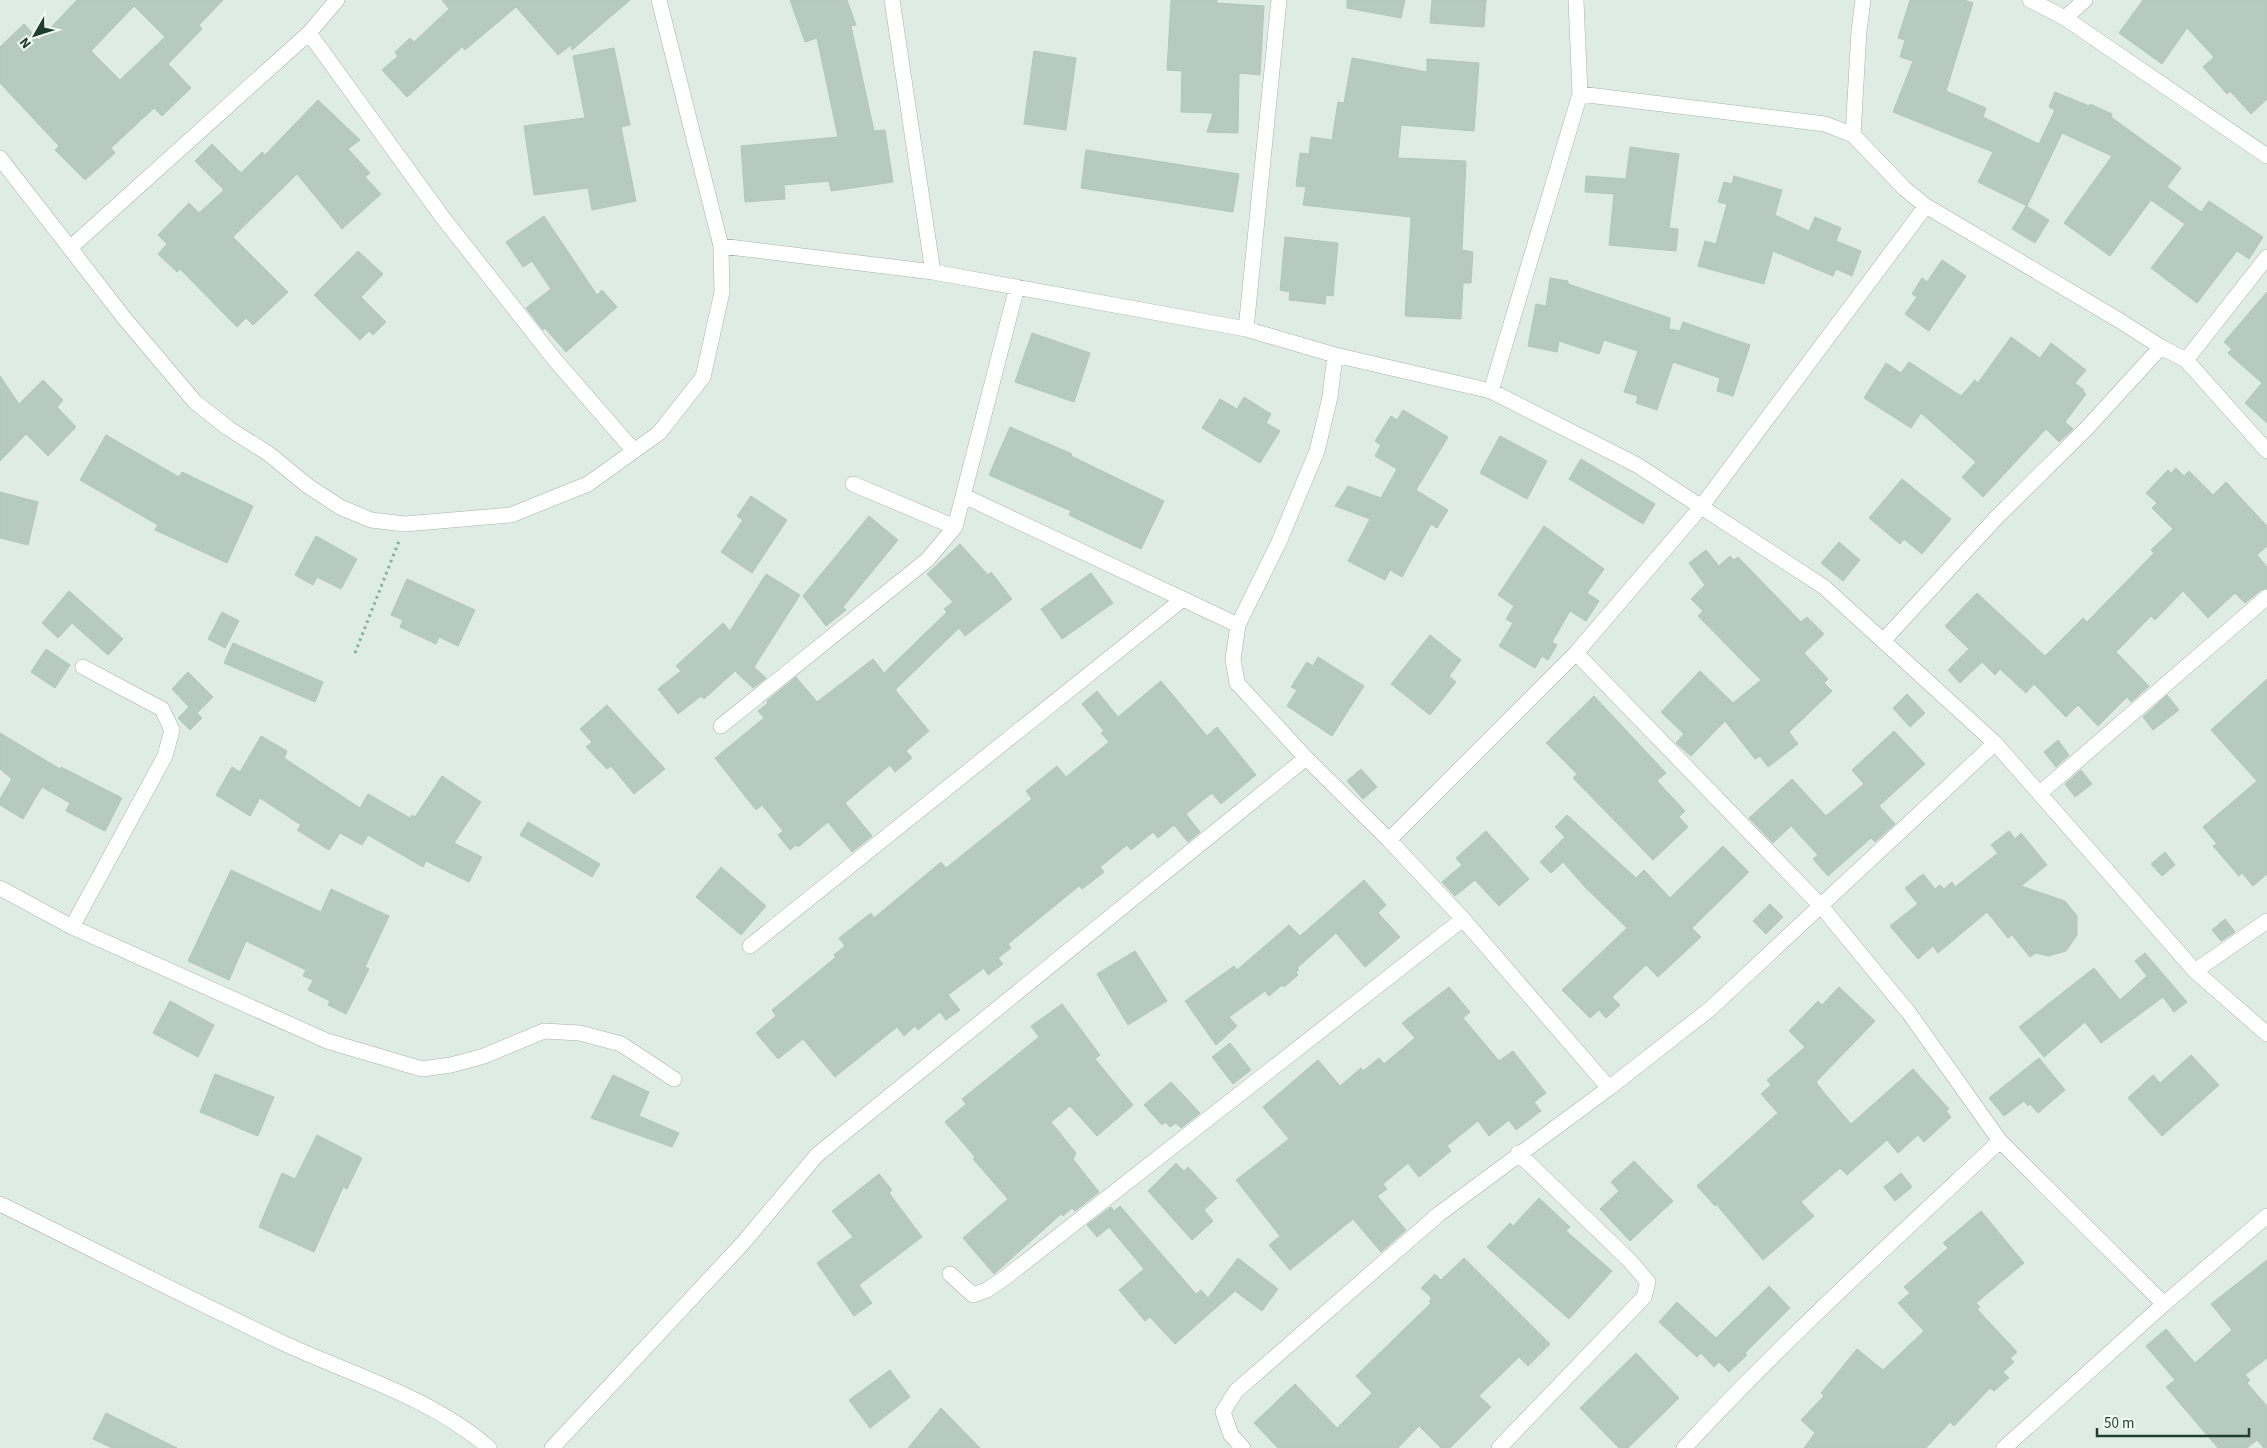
<svg xmlns="http://www.w3.org/2000/svg" width="2267" height="1448" viewBox="0 0 2267 1448" font-family="'Source Sans 3',sans-serif">
	<style>
		.building { fill: #b7cac1; stroke: #b1c7bc; fill-rule: evenodd }
		.lines { fill: none; stroke-linecap: round; stroke-linejoin: round }
		.street-casing { stroke: #a1b4ad; stroke-width: 16 }
		.path { stroke: #7cb39e; stroke-width: 3; stroke-dasharray: 2.5 4; stroke-linecap: butt }
		.street { stroke: #fff; stroke-width: 15 }
	</style>
	<rect width="100%" height="100%" fill="#dfece6"/>
	<path class="building" d="M77,0H223L199,25L202,29L168,64L191,88L162,116L154,108L111,148L115,153L85,180L55,150L59,146L0,83V47L24,24L39,40ZM134,6L165,37L120,80L91,51Z
		M442,0H630L572,50L571,45L558,55L516,7L465,50L462,47L407,97L382,70L398,56L395,52L410,38L414,42L449,9Z
		M790,0H847L856,25L851,26L874,131L885,130L893,182L831,191L829,181L784,185L785,199L745,202L741,146L838,137L817,38L805,42Z
		M1171,0H1217V3L1264,6L1260,75L1239,73L1238,133L1207,132L1213,113L1181,112L1182,71L1167,70Z
		M1347,0H1405L1401,18L1347,8Z
		M1432,0H1486L1484,27L1430,23Z
		M1910,0H1964L1973,3L1946,91L1986,108L1983,117L2039,144L2055,110L2049,107L2055,92L2089,106L2090,104L2112,114L2111,117L2181,168L2167,187L2201,212L2209,201L2263,237L2249,259L2237,251L2197,303L2151,268L2185,224L2151,200L2110,256L2064,223L2112,156L2062,133L2027,206L1978,182L1993,152L1893,112L1913,61L1900,57L1905,40L1898,38Z
		M2143,0H2267V99L2251,114L2230,91L2227,94L2203,67L2214,57L2187,28L2162,64L2119,33Z
		M614,48L630,125L621,127L636,201L592,210L588,188L534,195L524,126L585,118L573,56Z
		M1034,51L1076,58L1066,130L1024,124Z
		M1352,58L1427,72V59L1479,63L1474,131L1401,125L1398,158L1466,161L1462,250L1473,252L1471,283H1463L1461,319L1405,316L1411,217L1303,205L1306,187L1296,186L1300,153L1309,154L1311,137L1332,140L1338,102L1344,103Z
		M318,100L360,140L348,149L370,173L365,177L381,194L342,229L297,174L233,237L288,292L253,325L246,318L237,327L180,269L177,272L158,254L167,244L158,235L189,203L199,213L224,190L195,161L212,144L241,173L262,152L265,155Z
		M1630,147L1679,154L1669,228L1678,229L1676,251L1609,245L1614,194L1585,192L1586,176L1626,179Z
		M1086,150L1239,174L1233,212L1081,188Z
		M1734,176L1782,190L1775,215L1809,231L1815,217L1841,228L1836,241L1861,251L1852,276L1836,269L1833,276L1773,251L1764,284L1698,266L1705,241L1716,244L1727,204L1718,202L1724,182L1732,184Z
		M2026,206L2049,220L2035,243L2012,229Z
		M544,216L597,295L602,290L617,307L566,352L545,328L543,330L526,308L551,289L532,261L523,267L506,242Z
		M1285,237L1338,243L1333,296L1326,295L1325,304L1289,300L1290,292L1280,290Z
		M358,251L383,274L361,297L386,322L373,335L369,331L360,340L314,295Z
		M1942,260L1966,276L1929,331L1905,314L1917,297L1912,294L1922,278L1927,282Z
		M1550,278L1568,281V284L1670,318L1669,329L1680,331L1683,322L1750,345L1733,396L1717,391L1720,378L1673,362L1657,410L1636,403L1638,396L1624,392L1638,351L1604,340L1599,354L1559,341L1557,352L1528,346L1536,304L1546,306Z
		M2267,292V423L2245,403L2262,383L2228,353L2232,349L2224,342Z
		M1032,333L1090,353L1074,402L1015,382Z
		M2011,337L2040,358L2051,343L2086,370L2075,383L2084,390L2083,392L2086,394L2065,422L2073,429L2059,442L2046,429L1983,497L1962,477L1976,462L1921,413L1911,428L1864,398L1886,363L1901,373L1909,362L1961,396L1975,380L1978,383Z
		M0,376L19,404L43,380L63,400L57,407L76,427L48,456L26,434L0,461Z
		M1244,397L1271,414L1266,423L1280,431L1260,463L1202,428L1220,399L1237,409Z
		M1403,410L1448,437L1416,490L1448,510L1437,528L1431,524L1402,577L1390,570L1385,580L1348,561L1370,519L1335,506L1348,486L1381,498L1397,469L1375,456L1381,445L1375,441L1391,416L1397,420Z
		M1010,427L1072,454L1071,456L1164,501L1141,549L1069,515L1071,511L989,475Z
		M106,435L179,477L182,472L253,506L227,563L155,530L158,525L80,480Z
		M1500,436L1547,461L1527,499L1480,473Z
		M1581,459L1655,504L1643,524L1569,479Z
		M2176,468L2184,476L2189,471L2213,495L2226,482L2267,526V546L2257,555L2267,567V588L2261,590L2245,603L2235,593L2208,618L2183,591L2155,620L2151,616L2116,652L2149,686L2131,702L2127,697L2098,726L2078,705L2066,717L2034,684L2026,693L2000,669L1995,675L1982,662L1960,683L1948,670L1969,649L1945,626L1977,593L2045,656L2083,618L2087,622L2154,553L2151,550L2173,529L2152,508L2157,503L2146,493L2168,470L2171,473Z
		M1902,479L1951,519L1922,554L1904,539L1900,544L1869,518Z
		M0,492L38,502L28,545L0,538Z
		M751,496L787,520L752,573L721,552L743,520L737,516Z
		M869,516L898,540L843,607L846,610L826,626L803,596Z
		M1544,526L1604,569L1587,593L1599,601L1586,621L1570,611L1552,642L1557,645L1548,660L1542,656L1535,668L1499,646L1513,623L1506,619L1514,606L1498,595Z
		M316,536L357,559L341,589L317,577L313,585L295,575Z
		M1839,542L1860,560L1843,581L1821,563Z
		M960,544L988,575L991,572L1012,599L965,636L959,628L896,689V691L929,731L906,751L912,758L895,772L890,765L845,803L872,836L852,852L828,822L798,847L796,845L790,850L778,835L783,831L762,805L756,810L715,758L764,718L758,711L768,703L767,701L796,677L817,702L873,659L884,673L947,612L944,609L953,602L927,574Z
		M1706,550L1719,566L1730,556L1734,560L1738,557L1801,622L1807,617L1824,634L1804,653L1828,679L1824,683L1832,691L1789,732L1798,744L1768,767L1760,756L1755,759L1725,721L1691,756L1676,743L1684,734L1661,712L1700,671L1733,703L1761,680L1698,616L1703,611L1691,599L1705,585L1689,563Z
		M1091,573L1113,603L1062,639L1041,609Z
		M766,574L800,595L754,667L766,678L753,688L735,671L704,699L701,696L678,714L658,689L681,671L676,666L723,623L730,631Z
		M407,579L475,610L458,646L439,637L436,644L400,627L403,620L391,615Z
		M69,591L123,639L108,655L72,623L58,638L42,623Z
		M222,612L239,621L225,648L208,639Z
		M1430,635L1461,660L1449,676L1456,682L1430,715L1391,684Z
		M233,643L323,682L315,702L224,663Z
		M46,649L70,665L55,688L31,672Z
		M1318,657L1364,686L1332,736L1287,706L1297,690L1291,687L1307,662L1313,666Z
		M188,672L213,697L197,713L202,718L190,730L178,718L189,707L172,689Z
		M2267,679V874L2253,886L2242,873L2239,876L2213,846L2217,844L2203,827L2257,781L2211,730Z
		M1161,681L1207,736L1217,727L1256,775L1221,804L1212,793L1186,814L1200,832L1188,842L1174,825L1158,838L1153,832L1131,850L1127,845L1100,867L1104,872L1082,889L1079,886L1008,944L1011,948L998,958L1003,964L988,975L984,968L948,995L960,1010L946,1020L940,1012L918,1030L915,1026L904,1036L897,1027L835,1077L803,1039L778,1059L756,1033L776,1016L772,1010L836,957L834,955L845,946L839,938L871,913L874,918L941,862L946,868L1032,799L1026,791L1057,766L1066,777L1109,742L1101,733L1104,731L1082,704L1097,691L1118,717Z
		M1907,694L1925,713L1910,727L1893,708Z
		M2167,695L2179,710L2153,730L2143,717Z
		M1594,696L1666,773L1657,781L1685,811L1679,817L1688,827L1653,860L1573,778L1577,774L1546,743Z
		M607,705L665,769L634,794L611,766L607,769L586,747L592,742L580,729Z
		M1894,731L1925,764L1879,806L1895,824L1875,842L1871,838L1828,876L1813,859L1818,855L1791,826L1773,843L1749,818L1792,779L1826,816L1864,784L1852,770Z
		M0,733L60,769L61,767L122,798L105,831L66,811L70,803L42,787L23,819L0,805V799L12,779L0,769Z
		M261,736L287,751L284,758L360,808L368,794L410,818L412,815L415,817L442,776L481,802L454,843L482,857L469,882L426,861L423,867L368,835L362,845L340,833L329,850L297,830L301,825L260,798L250,816L216,795L232,767L240,772Z
		M2058,740L2069,755L2056,767L2044,752Z
		M1361,769L1377,787L1363,799L1347,781Z
		M2081,770L2092,784L2075,797L2065,784Z
		M1567,815L1636,878L1644,870L1670,898L1723,846L1749,872L1692,928L1701,937L1658,977L1646,965L1612,997L1620,1005L1606,1018L1599,1010L1590,1018L1562,990L1627,928L1585,887L1563,862L1551,873L1540,862L1565,837L1555,827Z
		M528,822L600,864L592,877L520,835Z
		M1486,831L1529,879L1499,906L1475,880L1455,896L1442,882L1462,865L1456,858Z
		M2009,831L2015,839L2021,833L2047,865L2021,886L2065,901L2077,916V935L2066,951L2048,956L2036,953L2030,957L2012,935L2008,938L1987,912L1938,953L1933,946L1918,959L1890,926L1918,904L1905,888L1923,874L1935,889L1940,885L1944,889L1952,882L1955,887L1998,853L1991,845Z
		M2165,852L2175,865L2162,876L2151,864Z
		M721,867L766,906L741,935L696,897Z
		M231,870L321,912L331,889L389,916L365,967L369,969L346,1014L328,1005L330,1001L308,990L313,980L303,976L306,970L246,941L229,980L188,961Z
		M1364,880L1386,905L1378,913L1400,937L1365,967L1336,933L1297,968L1299,970L1296,972L1298,975L1284,987L1282,985L1269,996L1265,991L1229,1017L1237,1026L1216,1045L1185,1001L1234,966L1237,970L1289,925L1300,936Z
		M1770,904L1783,917L1766,934L1753,921Z
		M2225,919L2235,932L2221,941L2212,930Z
		M1135,951L1167,1001L1128,1025L1097,974Z
		M2145,953L2187,1002L2174,1012L2163,997L2101,1043L2085,1022L2044,1057L2019,1027L2094,968L2120,1000L2147,976L2135,961Z
		M1449,987L1470,1012L1463,1018L1499,1061L1513,1051L1546,1093L1534,1102L1541,1111L1516,1130L1509,1120L1489,1136L1478,1121L1447,1146L1451,1151L1419,1177L1408,1163L1383,1184L1387,1189L1377,1196L1406,1230L1381,1252L1353,1219L1290,1270L1269,1245L1280,1236L1236,1180L1289,1139L1263,1107L1318,1060L1340,1086L1361,1068L1363,1071L1379,1058L1384,1064L1415,1038L1402,1023Z
		M1839,987L1875,1021L1816,1082L1825,1094L1851,1124L1913,1069L1949,1109L1946,1111L1951,1117L1924,1142L1918,1135L1898,1153L1887,1140L1847,1175L1840,1168L1801,1202L1814,1216L1763,1260L1716,1204L1715,1206L1697,1186L1778,1113L1761,1094L1771,1085L1767,1080L1805,1047L1789,1031L1818,1001L1822,1005Z
		M170,1001L214,1025L198,1057L153,1033Z
		M1062,1004L1100,1055L1095,1059L1133,1105L1097,1136L1070,1106L1051,1122L1076,1153L1073,1159L1099,1192L1075,1211L1072,1208L1063,1216L1061,1214L994,1274L963,1238L1008,1199L973,1159L975,1157L945,1122L966,1104L962,1099L1039,1037L1031,1026Z
		M1230,1043L1251,1070L1233,1084L1212,1057Z
		M2191,1055L2219,1085L2162,1136L2128,1098L2153,1075L2160,1083Z
		M2039,1058L2065,1090L2038,1113L2030,1104L2028,1106L2024,1101L2004,1116L1989,1098Z
		M215,1074L274,1097L258,1136L200,1112Z
		M613,1075L649,1092L639,1116L679,1133L672,1147L591,1118Z
		M1171,1082L1200,1113L1181,1128L1176,1123L1170,1127L1165,1122L1162,1125L1144,1105Z
		M317,1135L362,1158L347,1189L343,1187L314,1252L259,1227L282,1173L295,1179Z
		M1634,1161L1673,1201L1630,1241L1600,1209L1619,1191L1611,1182Z
		M1176,1163L1184,1171L1188,1167L1217,1198L1204,1210L1213,1221L1192,1240L1148,1191Z
		M1901,1173L1912,1187L1895,1201L1884,1187Z
		M879,1174L892,1190L889,1193L922,1237L859,1285L872,1303L854,1316L817,1263L853,1237L832,1211Z
		M1539,1198L1570,1227L1566,1231L1612,1271L1569,1319L1487,1247L1510,1223L1513,1226Z
		M1120,1206L1196,1294L1201,1290L1208,1298L1238,1258L1278,1289L1262,1311L1235,1291L1175,1344L1150,1317L1145,1321L1119,1290L1144,1269L1109,1227L1097,1237L1087,1225L1111,1207L1114,1211Z
		M1981,1211L2024,1263L1976,1303L1980,1307L1977,1309L2017,1352L2010,1358L2014,1362L2003,1372L2009,1378L1994,1391L1990,1388L1954,1426L1950,1422L1926,1448H1804L1815,1433L1801,1420L1824,1396L1821,1393L1857,1349L1883,1370L1924,1331L1898,1303L1910,1293L1904,1287L1948,1248L1943,1243Z
		M1464,1258L1550,1344L1528,1366L1519,1357L1479,1396L1491,1407L1450,1448H1441L1419,1426L1398,1448H1278L1254,1423L1295,1384L1337,1428L1372,1393L1356,1376L1431,1303L1429,1301L1432,1298L1421,1288L1435,1274L1441,1280Z
		M2267,1260V1358L2245,1375L2250,1380L2247,1383L2267,1406V1448H2264L2257,1440L2247,1448H2218L2166,1387L2175,1380L2146,1346L2166,1329L2195,1363L2232,1330L2211,1304Z
		M1769,1286L1790,1308L1745,1353L1747,1355L1729,1372L1719,1362L1714,1367L1701,1353L1697,1357L1659,1322L1677,1302L1716,1338Z
		M1636,1353L1679,1398L1628,1448H1619L1580,1408Z
		M890,1370L910,1397L870,1428L849,1400Z
		M941,1408L980,1448H908Z
		M106,1413L177,1448H112L93,1439Z"/>
	<g class="lines">
		<g class="street-casing">
			<path id="street" d="M892,0L933,272
				M2030,0L2065,18L2267,156
				M2065,18L2085,0
				M309,33L443,218L555,360L634,451
				M1580,94L1825,124L1853,135L1905,189L1926,206L2117,319L2161,347L2186,360L2267,451
				M1853,135L1859,31L1863,0
				M0,158L125,319L195,402L228,428L269,454L308,486L340,507L371,520L405,524L511,515L588,484L659,433L703,377L722,292L721,246L659,0
				M721,246L933,272L1246,329L1335,355L1491,391L1637,465L1824,587L1995,743L2195,971L2267,1034
				M70,248L309,33L337,0
				M1246,329L1279,0
				M1335,355L1330,397L1317,451L1279,542L1238,625L1233,659L1237,683L1306,758L1389,840L1463,919L1609,1088
				M2186,360L2267,257
				M1491,391L1580,94L1576,0
				M853,484L955,527
				M964,496L1238,625
				M1883,641L1996,518L2086,429L2161,347
				M1576,653L1821,906L1909,1013L2000,1141L2164,1304
				M721,726L927,560L955,527L1017,287
				M2040,793L2267,597
				M1389,840L1576,653L1701,507L1926,206
				M0,888L72,927L327,1041L422,1069L451,1065L484,1056L544,1031L580,1033L621,1044L674,1079
				M72,927L165,756L172,730L162,709L83,667
				M750,946L1183,599
				M2195,971L2267,921
				M0,1204C94,1250 188,1298 283,1343C352,1375 431,1397 489,1448
				M950,1274L973,1295L987,1290L1006,1277L1463,919
				M552,1448L743,1243L817,1155L1306,758
				M1243,1448L1231,1435L1223,1412L1236,1391L1439,1214L1609,1088L1710,1009L1995,743
				M1499,1448L1644,1297L1648,1282L1630,1261L1518,1153
				M1684,1448C1784,1340 1893,1241 2000,1141
				M2004,1448L2164,1304L2267,1216"/>
		</g>
		<path class="path" d="M355,653L399,541"/>
		<use href="#street" class="street"/>
	</g>
	<g transform="translate(35 35) rotate(231)" stroke="#f0f9f4" stroke-width="4" paint-order="stroke">
	<path d="M0-4L9 19L0 12L-9 19Z" fill="#1e3e34"/>
	<text y="-8" font-size="14" font-weight="bold" text-anchor="middle" fill="#1e3e34">N</text>
	</g>
	<path d="M2097 1428v8h152v-8" fill="none" stroke="#1e3e34" stroke-width="2.5"/>
	<text x="2104" y="1428" font-size="15" fill="#1e3e34" stroke="#f0f9f4" stroke-width="4" paint-order="stroke">50 m</text>
</svg>
